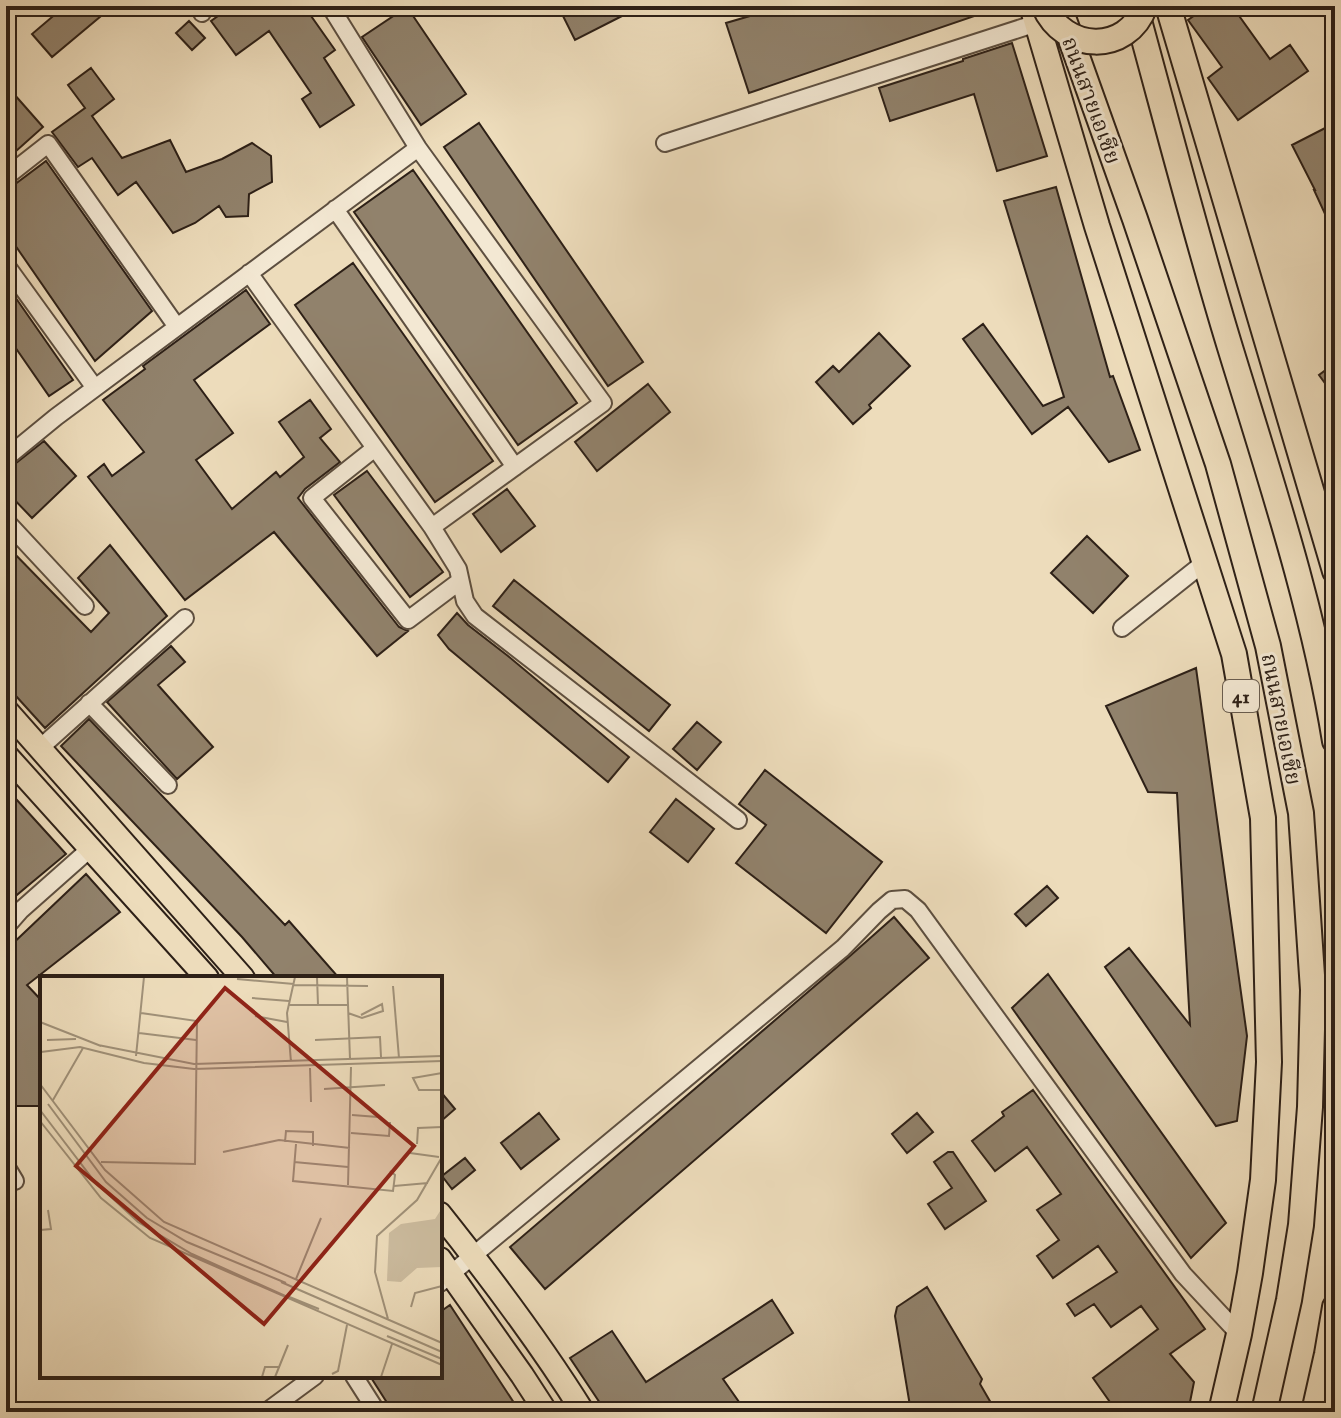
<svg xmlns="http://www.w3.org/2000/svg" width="1341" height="1418" viewBox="0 0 1341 1418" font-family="'IM FELL English','Noto Serif Thai',serif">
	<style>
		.building { fill: #91826c; stroke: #2d2017; stroke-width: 2 }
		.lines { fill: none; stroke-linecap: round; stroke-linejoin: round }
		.minor-casing { stroke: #5d4f40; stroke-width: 20 }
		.major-casing { stroke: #2d2017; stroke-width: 26 }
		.highway-casing { stroke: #2d2017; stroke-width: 28 }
		.minor { stroke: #f3e8d3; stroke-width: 16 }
		.major { stroke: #eddcbb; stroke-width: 22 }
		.highway { stroke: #eddcbb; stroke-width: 24 }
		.highway-bridge-casing { stroke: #2d2017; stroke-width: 28; stroke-linecap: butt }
		.highway-bridge { stroke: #eddcbb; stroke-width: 24 }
		.labels { text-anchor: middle; stroke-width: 6; stroke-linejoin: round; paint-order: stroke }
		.shield { fill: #f3e8d3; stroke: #685c4f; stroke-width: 2 }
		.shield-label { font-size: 20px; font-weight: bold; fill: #2d2017 }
		.street-label { font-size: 22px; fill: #2d2017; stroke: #f3e8d3 }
		.inset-road { fill: none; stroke: #a09179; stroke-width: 2 }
		.view { fill: #8f2418; fill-opacity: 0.15; stroke: #8f2418; stroke-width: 4 }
		.inset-edge { fill: none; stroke: #2d2017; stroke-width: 4 }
	</style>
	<rect width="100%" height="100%" fill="#eddcbb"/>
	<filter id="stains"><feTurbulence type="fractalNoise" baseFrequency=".0025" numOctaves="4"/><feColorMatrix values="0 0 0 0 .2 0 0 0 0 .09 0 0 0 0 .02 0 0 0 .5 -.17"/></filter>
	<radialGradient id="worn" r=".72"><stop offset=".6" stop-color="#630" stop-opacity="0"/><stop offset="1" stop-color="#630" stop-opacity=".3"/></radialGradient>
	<path class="building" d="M65,6H113L52,57L32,34Z
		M232,6H304L335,50L324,58L354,105L320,127L302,99L311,93L269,31L236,55L211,21Z
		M558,6H619L624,15L575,40Z
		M784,6H997L998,8L749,93L726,23Z
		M1208,6H1232L1270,59L1290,45L1308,71L1238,120L1208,78L1222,67L1188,20Z
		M407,7L466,94L421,125L362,37Z
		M189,21L205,38L192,50L176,33Z
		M1012,43L1047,156L997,171L974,94L890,121L879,88L963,61V59Z
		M91,68L114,99L92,116L122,158L170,140L186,172L222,159L252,143L271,156L272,182L249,194L248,216L226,217L219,206L195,223L173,233L136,182L118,195L92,158L78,167L52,132L85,108L68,85Z
		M6,85L43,127L6,160Z
		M479,123L643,362L608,386L444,147Z
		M1335,123V209L1325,214L1314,190H1315L1292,145Z
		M46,161L152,311L95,361L6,232V191Z
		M413,170L577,403L518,445L354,212Z
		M1056,187L1110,377L1113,376L1140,450L1109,462L1068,407L1032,434L963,339L983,324L1043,406L1064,397L1004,201Z
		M353,263L493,461L435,502L295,305Z
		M6,284L73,380L49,396L6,334Z
		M246,290L270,324L194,380L233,433L196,460L232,509L276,472L280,477L304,457L279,422L310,400L331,429L320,438L340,462L305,489L298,498L399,627L408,631L377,656L274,532L185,600L88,477L104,464L112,476L144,452L103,400L145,369L143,366Z
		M879,333L910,366L869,405L871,408L853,424L816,382L833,366L839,372Z
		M1335,363V397L1319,375Z
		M648,384L670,412L597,471L575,442Z
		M44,441L76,476L32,518L6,491V471Z
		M367,471L443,572L410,597L334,495Z
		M507,489L535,526L501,552L473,514Z
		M1087,536L1128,576L1093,613L1051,573Z
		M6,545L91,632L109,613L78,578L110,545L167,616L45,728L6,685Z
		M514,580L670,705L649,731L493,606Z
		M457,613L468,625L508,656L629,757L608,782L449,649L438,635Z
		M171,646L185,662L158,685L213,747L177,779L107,702Z
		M1196,668L1247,1036L1237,1121L1216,1126L1105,967L1129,948L1190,1025L1177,793L1148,792L1106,706Z
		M89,719L285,925L289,921L339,978H277L242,937L61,746Z
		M697,722L721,742L697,770L673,749Z
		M765,770L882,862L826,933L736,863L766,825L739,804Z
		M6,788L66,854L6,904Z
		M676,799L714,829L688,862L650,832Z
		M86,874L120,912L27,985L42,1001V1106H16L6,1095V1063L11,1056L6,1047V1020L9,1018L6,984V950Z
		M1047,886L1058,898L1026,926L1015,914Z
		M894,917L929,958L545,1289L510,1247L850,956Z
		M1048,974L1226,1223L1191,1258L1012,1008Z
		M1033,1090L1205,1329L1170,1354L1194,1382L1188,1412H1117L1093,1378L1158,1329L1141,1306L1111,1327L1094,1304L1075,1316L1067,1304L1117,1272L1098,1246L1053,1278L1037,1256L1059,1240L1037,1210L1061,1194L1027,1147L995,1171L972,1141L1004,1116L1002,1112Z
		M440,1091L455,1109L440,1122Z
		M539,1113L559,1139L521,1169L501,1143Z
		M917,1113L933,1132L907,1153L892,1134Z
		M948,1152H953L986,1201L945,1229L928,1204L952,1188L934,1162Z
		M465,1158L475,1170L452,1189L442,1176Z
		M927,1287L982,1379L980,1384L991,1403L994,1412H911L895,1316L897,1307Z
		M772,1300L793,1333L723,1379L746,1412H606L570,1358L612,1331L646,1382Z
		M450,1305L520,1412H393L370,1376H440V1312Z"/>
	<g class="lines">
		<g class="minor-casing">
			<path id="minor" d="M199,6L202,13
				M330,6L418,148L603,403L432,527
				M665,143L1037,23
				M6,177L48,144L177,327
				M335,209L515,467
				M6,265L95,388
				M249,273L432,527L458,569L465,601L475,616L738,820
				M375,448L312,498L408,620L460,581
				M6,458L56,417L418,148
				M6,521L85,606
				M1122,628L1205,562
				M89,703L168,785
				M40,748L185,618
				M6,927L21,910L91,848
				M6,1166L15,1181
				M440,1283L843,948L879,911L892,900L905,899L918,910L1183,1274L1239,1334
				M354,1376L377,1412
				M266,1412L315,1376"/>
		</g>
		<g class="major-casing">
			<path id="major" d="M6,710L243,978
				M6,755L207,978
				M440,1214C491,1278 540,1343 583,1412
				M440,1259L522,1375L546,1412"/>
		</g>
		<g class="highway-casing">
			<path id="highway" d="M1032,6L1097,226L1234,654L1263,818L1269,1062L1263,1180L1250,1273L1239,1334L1221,1412
				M1059,6L1135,219L1218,464L1268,646L1301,813L1313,990L1310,1107L1301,1225L1289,1300L1264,1412
				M1135,6C1166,119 1195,232 1229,344C1269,475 1313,606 1335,741
				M1168,6L1335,571
				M1314,1412L1327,1354L1335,1307"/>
		</g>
		<use href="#minor" class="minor"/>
		<use href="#major" class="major"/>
		<use href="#highway" class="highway"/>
		<g class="highway-bridge-casing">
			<path id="highway-bridge" d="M1044,6C1064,52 1127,55 1145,6"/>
		</g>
		<use href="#highway-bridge" class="highway-bridge"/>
	</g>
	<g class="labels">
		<rect class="shield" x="1223" y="680" width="36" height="32" rx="6"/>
		<g class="shield-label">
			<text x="1241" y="703">41</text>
		</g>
		<g class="street-label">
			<text transform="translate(1092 100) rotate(70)" y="8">ถนนสายเอเชีย</text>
			<text transform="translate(1282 719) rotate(79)" y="8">ถนนสายเอเชีย</text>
		</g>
	</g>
	<g transform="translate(40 976)">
		<rect width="402" height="402" fill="#eddcbb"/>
		<path d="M402,232V291L377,292L361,306L347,305L349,257L361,248L395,243Z" fill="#ccbc9f"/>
		<path class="inset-road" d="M277,1L278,29M307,1L310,83M197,3L254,8M254,9L328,10M353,10L359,82M212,22L249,25M248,29H308M308,37L322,42L343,35L342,28L321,39M215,40L247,46M0,46L61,70M99,57L156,64M7,64L36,63M275,64L340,61L341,81M58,69L154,88L402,80M1,76L40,71L104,87L154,93L402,85M96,80L104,1M251,86L247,37L255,1M270,92L271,126M402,97L373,102L379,114H402M0,108L65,194L124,246L402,367M284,113L345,109M13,124L43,72M8,128L66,206L107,242L147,266L246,307M0,134L55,206L98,246L152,278L252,323M312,139L338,141M0,145L61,222L110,262L402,389M311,157L349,160L350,146M245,166L246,155L273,156V170M256,168L253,205L353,215L355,199L350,195M377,168L378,152L402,151M183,176L239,164L310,172M370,177L399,181M61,186L155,188L157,45L101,37M254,186L308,191M308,209L311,91M354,210L388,207M0,254L11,253L8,234M256,303L281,242M241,306L402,376M247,320L279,333M371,331L375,317L402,310M348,343L335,296L337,260L377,224L402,181M347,360L402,383M292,398L298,395L307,349M222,401L225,391H240M235,401L248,369M341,401L352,368"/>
		<path class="view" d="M185,12L374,170L224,348L36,190Z"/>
		<rect width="402" height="402" class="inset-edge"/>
	</g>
	<rect width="1341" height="1418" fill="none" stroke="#eddcbb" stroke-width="32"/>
	<rect x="8" y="8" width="1325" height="1402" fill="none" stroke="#2d2017" stroke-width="4"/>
	<rect x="16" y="16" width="1309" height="1386" fill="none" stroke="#2d2017" stroke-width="2"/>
	<rect width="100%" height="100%" filter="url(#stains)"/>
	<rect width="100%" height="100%" fill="url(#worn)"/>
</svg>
